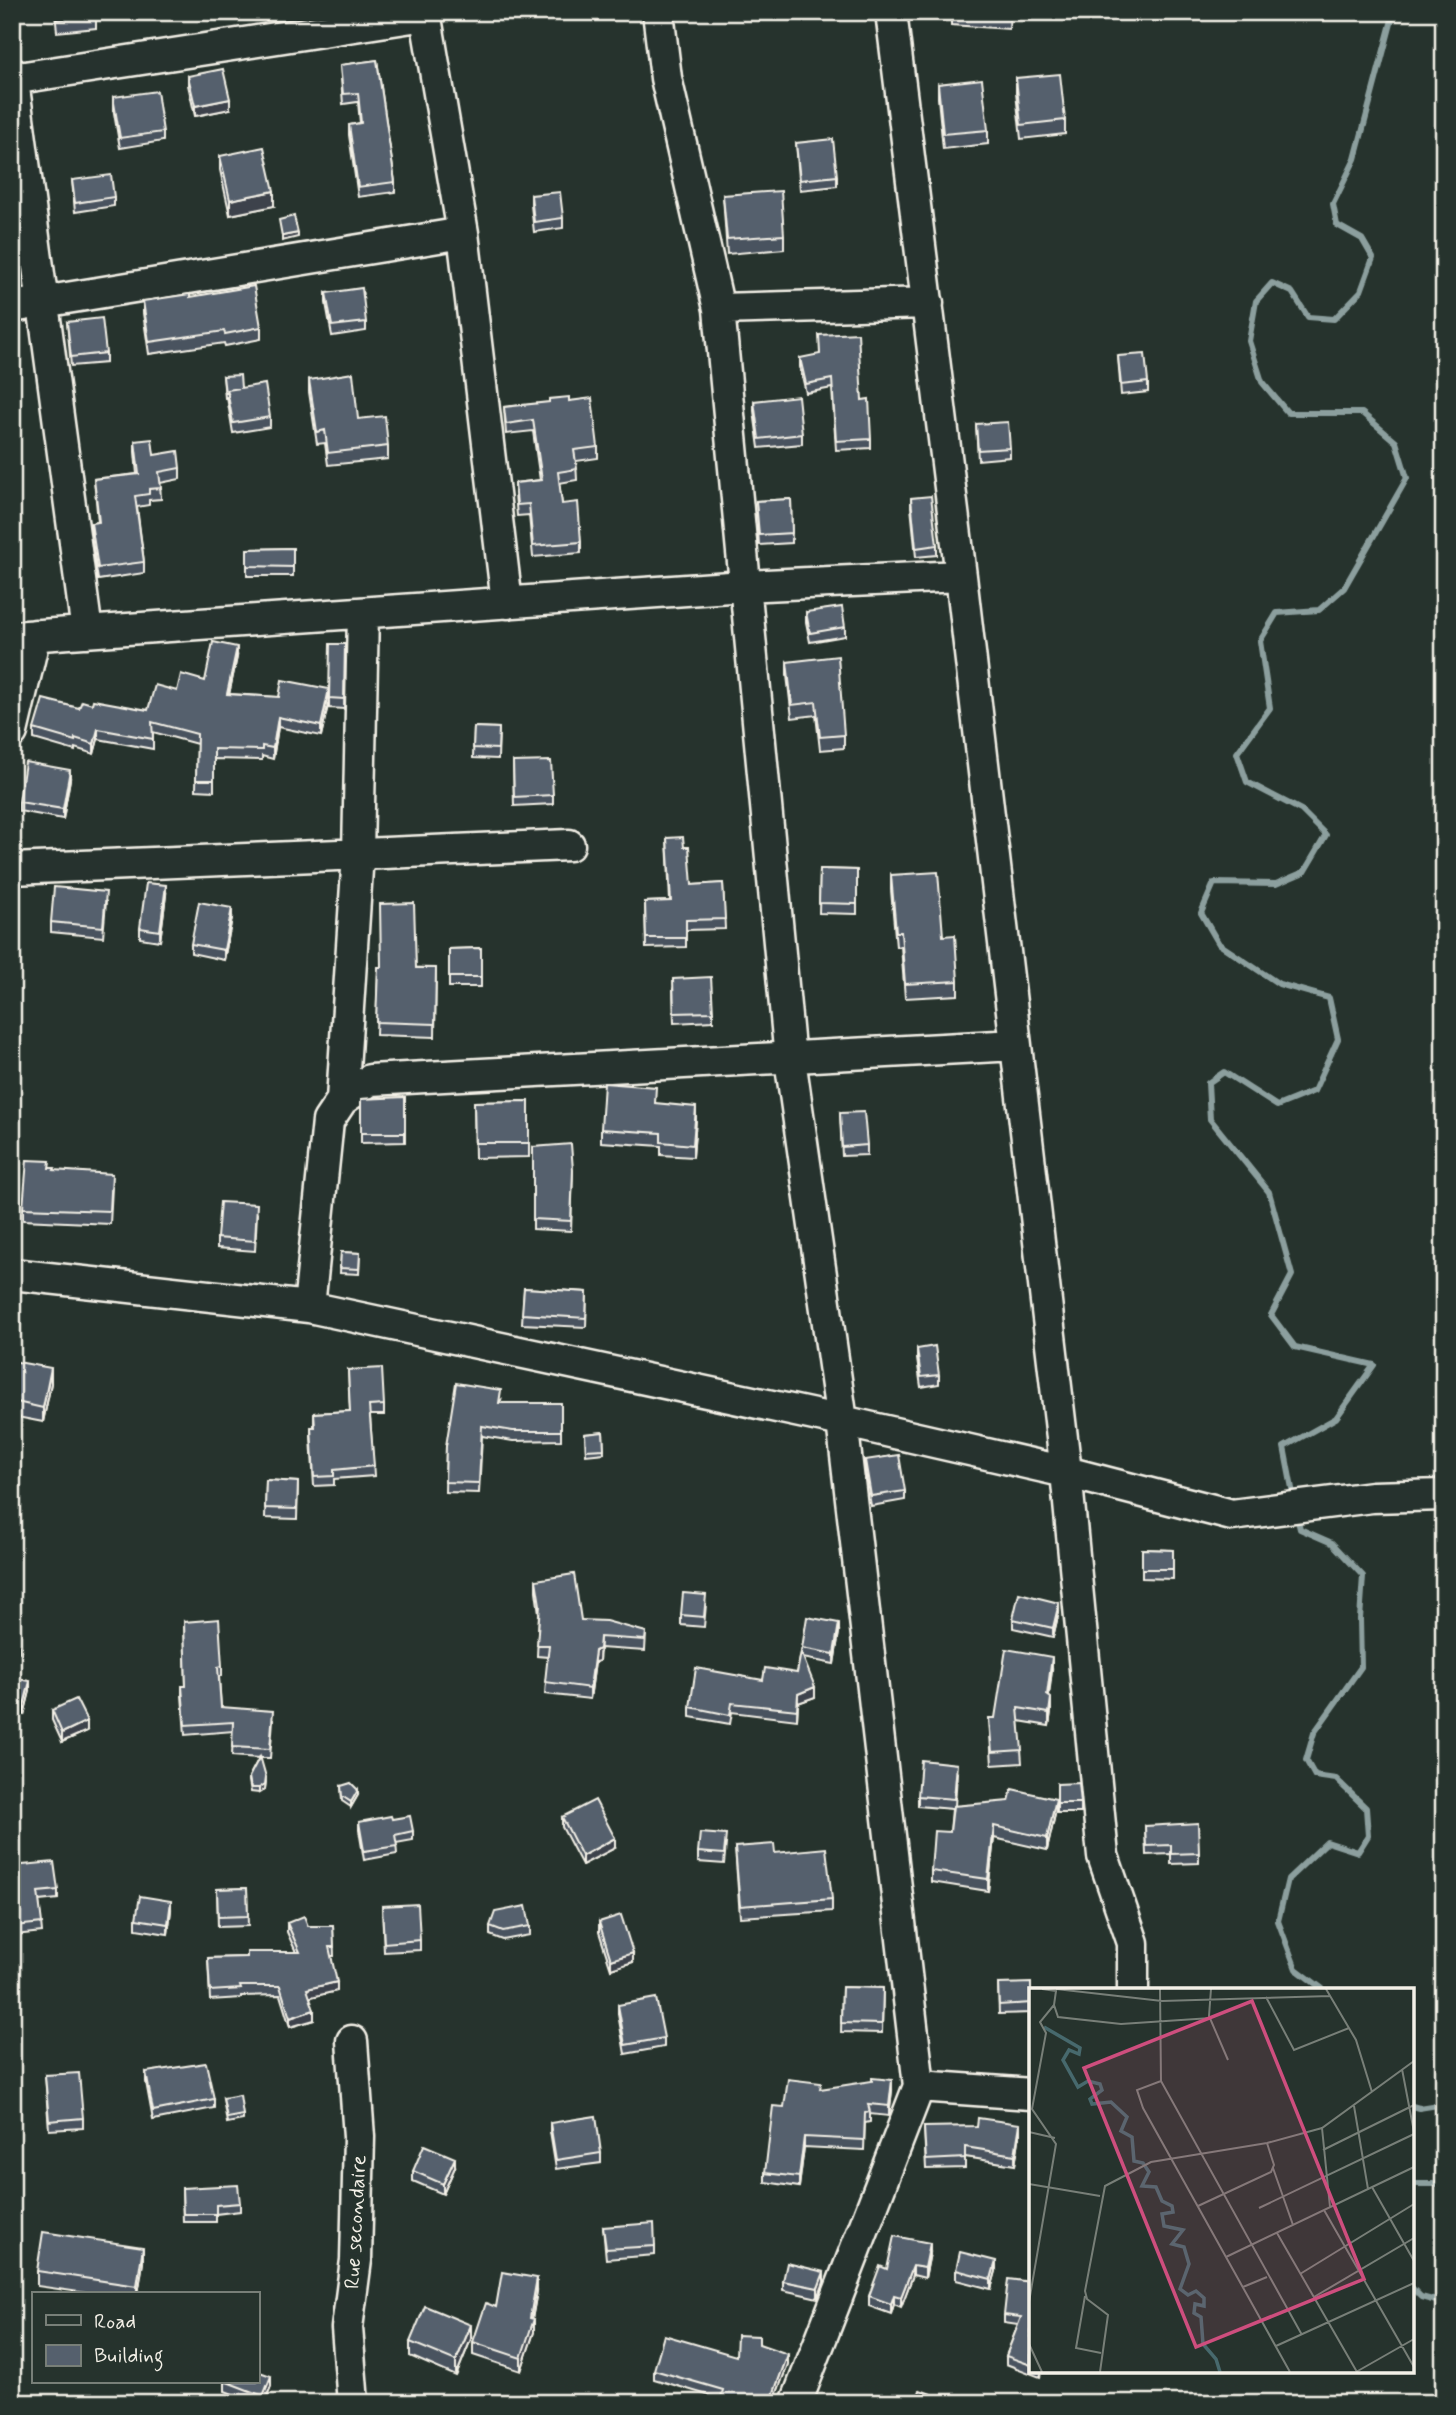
<svg xmlns="http://www.w3.org/2000/svg" width="1456" height="2415" viewBox="0 0 1456 2415" font-family="Mynerve,sans-serif">
	<style>
		.lines { fill: none; stroke-linecap: round; stroke-linejoin: round }
		.stream { stroke: #8c9f9e; stroke-width: 6 }
		.minor-casing { stroke: #f4f1e8; stroke-width: 35 }
		.minor { stroke: #26332d; stroke-width: 30 }
		.wall { fill: #49535e; stroke: #f4f1e8; stroke-width: 2 }
		.shaded-wall { fill: #3c434c; stroke: #f4f1e8; stroke-width: 2 }
		.building { fill: #55606d; stroke: #f4f1e8; stroke-width: 2 }
		.labels { text-anchor: middle; stroke-width: 7; stroke-linejoin: round; paint-order: stroke }
		.street-label { font-size: 21px; fill: #f4f1e8; stroke: #26332d }
		.inset-river { fill: none; stroke: #47696d; stroke-width: 3.5 }
		.inset-road { fill: none; stroke: #787f78; stroke-width: 2 }
		.view { fill: #ce4e7e; fill-opacity: 0.15; stroke: #ce4e7e; stroke-width: 3.5 }
		.inset-edge { fill: none; stroke: #f4f1e8; stroke-width: 3.5 }
	</style>
	<rect width="100%" height="100%" fill="#26332d"/>
	<filter id="ink" filterUnits="userSpaceOnUse"><feTurbulence type="fractalNoise" baseFrequency=".0143" numOctaves="2"/><feDisplacementMap in="SourceGraphic" scale="14" xChannelSelector="R" yChannelSelector="G"/><feConvolveMatrix kernelMatrix="1 2 1 2 8 2 1 2 1" color-interpolation-filters="sRGB"/></filter>
	<g filter="url(#ink)">
		<g class="lines">
			<path class="stream" d="M1294,1499L1284,1447L1336,1418L1374,1365L1295,1347L1271,1315L1292,1275L1269,1192L1210,1119L1208,1083L1224,1072L1277,1106L1314,1091L1338,1039L1329,998L1279,984L1219,944L1201,913L1214,883L1276,884L1304,872L1326,835L1301,810L1247,782L1237,753L1270,708L1260,641L1277,613L1319,610L1344,588L1407,478L1396,442L1362,413H1288L1262,382L1249,341L1256,301L1272,283L1292,292L1308,317L1334,319L1361,291L1373,258L1362,239L1337,225L1333,204L1355,159L1394,12
				M1297,1516L1300,1529L1332,1543L1363,1576L1360,1619L1361,1667L1314,1733L1306,1760L1315,1776L1336,1779L1366,1808L1368,1836L1358,1852L1327,1842L1288,1879L1278,1921L1296,1969L1324,1990
				M1412,2106L1419,2108L1444,2104
				M1412,2184H1444
				M1412,2288L1421,2297L1444,2303"/>
			<g class="minor-casing">
				<path id="minor" d="M425,12L463,233L507,603
					M658,12L666,78L719,309L790,1059L842,1421L919,2086L796,2403
					M891,12L961,576L1066,1472L1103,1856L1133,1943V1990
					M12,73L87,632
					M12,79L425,15
					M12,307L463,233
					M719,309L928,303
					M12,637L744,586L961,576
					M12,732L35,635
					M12,869L569,845
					M342,1100L358,854L363,613
					M12,1274L309,1307L842,1421L1066,1472L1232,1515L1372,1497L1444,1495
					M309,1307L328,1121L342,1100L370,1080L1016,1045
					M352,2041L359,2137L356,2260L347,2328L353,2403
					M919,2086L1031,2094"/>
			</g>
			<use href="#minor" class="minor"/>
		</g>
		<path class="wall" d="M55,12H96V28L57,32Z
			M951,12H1010L1009,29L951,25Z
			M377,60L395,182V192L358,197L349,135V125L360,123L358,102L343,104L340,65Z
			M188,76L230,109L195,116L188,85Z
			M1016,78L1065,120V134L1021,139L1016,93Z
			M938,84L988,130V144L943,149L938,98Z
			M113,97L163,132V141L120,148L113,107Z
			M796,143L837,176V186L800,190Z
			M220,156L274,206L230,215L220,170Z
			M72,180L114,197V206L75,212Z
			M531,195L563,218V228L534,232L531,205Z
			M723,195L784,235V249L727,254Z
			M326,293L366,322V331L332,336L326,303Z
			M190,297L261,327V339L225,346L224,343L149,354L143,313V301Z
			M67,322L106,353V363L71,366Z
			M1118,356L1148,382V392L1121,395Z
			M800,358L862,400L871,439V448L836,450L832,388L806,393L800,367Z
			M223,376L241,388L270,417V427L233,433L227,397L225,398Z
			M309,380L388,446V459L328,465L325,443L317,444L309,392Z
			M569,401L598,447V458L576,461L577,480L559,483L562,504L581,542V553L533,557L529,515L517,516L515,494V483L540,480L533,431L506,434L504,407Z
			M754,401L802,434V444L759,448L754,411Z
			M976,424L1010,448V457L978,460Z
			M135,441L154,455L180,468V479L160,483L161,499L149,500V505L137,507L144,562V573L98,580L91,534V523L98,522L94,479L137,474L135,452Z
			M911,498L937,545V555L916,557L911,507Z
			M791,499L792,543L759,545L756,501Z
			M293,548V576H247V549Z
			M806,612L845,627V636L810,642L806,622Z
			M345,644L344,709L329,708V701L321,736L278,727L273,759L262,756V760L214,759V791L196,790L197,744L153,732V749L98,739L94,754L75,748V751L34,739V729L79,708L92,704L148,710L177,691L205,681L237,657L229,694L279,697L329,689Z
			M787,662L844,735V748L820,750L816,715L792,718L787,675Z
			M474,727L499,728L498,759L473,758Z
			M513,762L553,795V804L514,806Z
			M70,779L63,819L19,811V802Z
			M667,838L684,847L692,885L723,883L725,929L686,930V947L646,948L645,902L670,901Z
			M820,869L857,870V914L819,913Z
			M891,875L958,981V995L905,998L901,946L896,947L891,890Z
			M166,895L160,941L140,938V928Z
			M106,902L103,937L51,932V922Z
			M232,918L224,960L191,953V944Z
			M481,948V987H449V949Z
			M378,967L436,968L435,1037L376,1035Z
			M673,989L713,1012V1021L674,1023Z
			M405,1097V1142L361,1143V1099Z
			M529,1101V1157L475,1158L474,1102Z
			M655,1103L696,1119L693,1157L661,1155V1146L601,1142V1129Z
			M840,1113L867,1145V1155L842,1156Z
			M533,1147L573,1170L571,1231L533,1229Z
			M50,1168L54,1170L112,1187L110,1224L23,1220V1208Z
			M257,1214L255,1251L217,1248V1238Z
			M341,1252L360,1253L359,1274L340,1273Z
			M524,1288L587,1292L586,1327L522,1324Z
			M917,1349L939,1375V1384L921,1387L917,1359Z
			M12,1361L51,1383L43,1422L12,1416Z
			M348,1370L384,1405V1415H370L374,1476L334,1479V1485L314,1486L311,1437V1427H314V1413L350,1411Z
			M501,1400L500,1403H561V1440L513,1441L482,1436L479,1493L445,1492L446,1446Z
			M603,1432L604,1453L586,1455L585,1434Z
			M865,1460L905,1491V1500L871,1506L865,1470Z
			M266,1480L298,1482L297,1519L265,1518Z
			M1142,1549L1173,1550V1579L1142,1578Z
			M536,1580L581,1620L646,1632L645,1651L600,1648L599,1661L595,1662L590,1699L545,1694L548,1657L537,1656L539,1613L536,1591Z
			M706,1604L704,1627L681,1625V1615Z
			M1059,1612L1053,1637L1013,1628V1619Z
			M184,1622L222,1666V1676H219L221,1707L273,1720L270,1758H260L266,1782L265,1789L259,1793L251,1792L249,1781V1777L259,1758L232,1756L233,1731L185,1735L182,1695V1686H186Z
			M12,1628L19,1647V1652L12,1653Z
			M839,1632L834,1664L803,1658L815,1697L798,1703L797,1720L732,1712L730,1724L690,1717V1707L763,1680L797,1673L802,1648Z
			M1052,1670L1049,1696L1051,1711L1049,1726L1019,1721L1022,1763L992,1765L989,1718H995Z
			M12,1678L30,1691L24,1715L12,1712Z
			M52,1710L87,1731L62,1742L52,1720Z
			M957,1773L955,1806L1056,1810L1047,1850L994,1838L988,1891L931,1882V1871L950,1832L952,1809L918,1806V1796Z
			M1057,1784L1081,1803V1813H1057Z
			M341,1786L358,1795L351,1807L342,1801Z
			M562,1817L615,1848L582,1865L562,1827Z
			M392,1819L413,1831V1840L396,1843L397,1854L364,1860L359,1830V1822Z
			M1145,1826L1199,1853V1863L1171,1864V1854L1146,1855Z
			M726,1844L724,1864L698,1862V1852Z
			M735,1847L775,1853L832,1899V1911L740,1917Z
			M12,1866L58,1890V1899L39,1901L42,1932L15,1935L12,1911Z
			M247,1888L248,1926L218,1927L217,1889Z
			M382,1906L420,1940V1950L384,1952Z
			M171,1910L168,1934L136,1929V1919Z
			M599,1922L633,1962L611,1969L599,1932Z
			M287,1923L308,1926H333L334,1956H331L337,1991L310,1997L314,2020L290,2027L280,1995L241,1996V1998L210,2000L208,1958L247,1957L296,1952L287,1932Z
			M490,1926H530V1935L503,1940L490,1935Z
			M998,1984L1031,1990V2013L999,2014Z
			M842,1987L883,1988L882,2033L841,2032Z
			M618,2005L664,2038V2047L625,2054L618,2014Z
			M146,2072L214,2099V2108L153,2120L146,2082Z
			M45,2075L83,2118V2128L49,2130Z
			M821,2089L892,2090L889,2116L870,2114V2122L865,2123L864,2150L804,2147L799,2187L765,2182V2173L784,2107Z
			M223,2098L243,2115V2120L227,2123Z
			M550,2123L601,2153V2163L556,2169L550,2132Z
			M924,2127L1020,2134L1015,2165L965,2157V2168L926,2169Z
			M455,2167L443,2194L413,2181V2171Z
			M182,2188L240,2203V2211L216,2214V2222H183Z
			M603,2227L655,2246V2255L606,2259Z
			M930,2253L925,2278L913,2275L901,2307L894,2304L891,2314L869,2306V2296L887,2269Z
			M143,2262L138,2294H93L37,2286V2271Z
			M956,2270L996,2271L991,2289L956,2280Z
			M783,2281L824,2282L818,2298L783,2290Z
			M1031,2282V2371H1042L1040,2377L1006,2364V2356L1018,2325L1004,2323V2315Z
			M537,2291L532,2319L534,2332L521,2371L473,2355V2342L496,2307Z
			M471,2339L456,2376L410,2356V2342Z
			M759,2344L788,2364L773,2403H721V2399L654,2379V2370L736,2356Z
			M225,2382L271,2386L264,2403H256L225,2391Z"/>
		<path class="shaded-wall" d="M230,99V109L195,116V106Z
			M274,191V206L230,215V200Z
			M298,233V237L282,241V236Z
			M237,647V657L227,704V694Z
			M329,689V700L321,736V726Z
			M278,717V727L273,759V748Z
			M98,729V739L94,754V744Z
			M70,770V779L63,819V809Z
			M166,885V895L160,941V931Z
			M232,908V918L224,960V950Z
			M696,1107V1119L693,1157V1145Z
			M51,1368V1383L43,1422V1408Z
			M1059,1603V1612L1053,1637V1628Z
			M839,1623V1632L834,1664V1654Z
			M600,1637L599,1661L595,1662L590,1699V1688L595,1651Z
			M1052,1657V1670L1047,1708V1695Z
			M30,1681V1691L24,1715V1705Z
			M815,1687V1697L798,1703L797,1720L798,1694Z
			M1051,1698V1711L1049,1726V1713Z
			M87,1721V1731L62,1742V1733Z
			M266,1777L265,1789L259,1793V1788Z
			M358,1790V1795L351,1807V1802Z
			M1056,1799V1810L1047,1850V1838Z
			M994,1826V1838L988,1891V1879Z
			M615,1838V1848L582,1865V1856Z
			M171,1901V1910L168,1934V1924Z
			M633,1953V1962L611,1969V1960Z
			M337,1982V1991L307,1998V1989Z
			M314,2010V2020L290,2027V2018Z
			M892,2080V2090L889,2116V2106Z
			M1020,2124V2134L1015,2165V2155Z
			M804,2137V2147L799,2187V2177Z
			M455,2158V2167L443,2194V2184Z
			M930,2243V2253L925,2278V2268Z
			M143,2247V2262L138,2294H137V2286Z
			M996,2261V2271L991,2289V2279Z
			M913,2266V2275L901,2307V2297Z
			M824,2272V2282L818,2298V2288Z
			M537,2278V2291L530,2330L534,2319V2332L521,2371V2358L530,2318Z
			M894,2295V2304L891,2314V2304Z
			M471,2325V2339L456,2376V2361Z
			M788,2354V2364L773,2403H770Z
			M271,2376V2386L264,2403H263V2396Z"/>
		<path class="building" d="M56,12H96V15L57,20Z
			M951,12H1009V19L951,16Z
			M377,60L395,182L358,187L349,125L361,123L358,93L343,94L340,65Z
			M223,69L230,99L195,106L188,76Z
			M1060,74L1065,120L1021,125L1016,78Z
			M982,79L988,130L943,134L938,84Z
			M157,91L163,132L120,138L113,97Z
			M833,139L837,176L800,180L796,143Z
			M264,147L274,191L230,200L220,156Z
			M111,175L114,197L75,203L72,180Z
			M781,191L784,235L727,239L723,195Z
			M560,192L563,218L534,222L531,195Z
			M294,216L298,233L282,236L279,220Z
			M254,286L261,327L225,334L224,331L149,342L143,301L190,294V297Z
			M362,288L366,322L332,326L326,293Z
			M102,318L106,353L71,357L67,322Z
			M858,333L862,400L869,399L871,439L836,441L832,379L806,384L800,358L820,354L819,335Z
			M1145,354L1148,382L1121,385L1118,356Z
			M353,373L358,419L385,416L388,446L328,453L325,430L317,432L309,380Z
			M240,375L241,388L227,390L228,393H225L223,376Z
			M265,384L270,417L233,423L227,390Z
			M798,396L802,434L759,439L754,401Z
			M569,397V401L592,398L598,447L574,450L577,469L558,472L562,504L578,502L581,542L533,546L529,504L517,505L515,483L542,480L533,420L506,424L504,407L549,402V399Z
			M1008,422L1010,448L978,450L976,424Z
			M152,439L154,455L178,451L180,468L159,472L161,488L149,489V494L135,496L144,562L98,568L91,523L99,522L94,479L139,474L135,441Z
			M931,496L937,545L916,548L911,498Z
			M791,499L792,533L759,535L756,501Z
			M293,548V567L247,566V549Z
			M842,607L845,627L810,633L806,612Z
			M213,642L237,647L227,694L279,697L282,680L329,689L321,726L278,717L273,748L262,746V750L214,749V780H196L197,734L152,722L153,739L98,729L94,744L75,738V741L34,729L43,699L79,708L82,701L92,704L93,700L148,710L155,685L177,691L181,674L205,681Z
			M330,644H345L344,699L329,698Z
			M838,656L844,735L820,737L816,702L792,705L787,662Z
			M474,727L499,728L498,749L473,748Z
			M551,761L553,795L514,797L513,762Z
			M25,762L70,770L63,809L19,802Z
			M683,837L684,847H689L692,885L723,883L725,919L686,920V938H646L645,902L671,901L667,838Z
			M820,869L857,870V904L819,903Z
			M938,872L943,936L955,935L958,981L905,984L901,932H896L891,875Z
			M146,883L166,885L160,931L140,928Z
			M54,887L106,892L103,927L51,922Z
			M199,902L232,908L224,950L191,944Z
			M414,903L416,968H436L435,1024L376,1022L378,967H381L380,904Z
			M481,948V977H449V949Z
			M711,977L713,1012L674,1013L673,979Z
			M604,1083L656,1087L655,1103L696,1107L693,1145L661,1142V1133L601,1129Z
			M405,1097V1133H361V1099Z
			M529,1101V1143H475L474,1102Z
			M864,1112L867,1145L842,1147L840,1113Z
			M571,1144L573,1170L571,1221L533,1219V1147Z
			M27,1160L50,1161L49,1168H55L54,1170L112,1174L110,1211L23,1208Z
			M220,1202L257,1204L255,1241L217,1238Z
			M341,1252L360,1253L359,1269L340,1268Z
			M524,1288L587,1292L586,1318L522,1314Z
			M935,1346L939,1375L921,1377L917,1349Z
			M12,1361L51,1368L43,1408L12,1401Z
			M382,1368L384,1405L369,1406L374,1466L334,1470V1476L314,1477L311,1427H315L314,1413L350,1411L348,1370Z
			M456,1383L501,1390L499,1403H561V1431H513L482,1426L479,1483L445,1482L446,1446Z
			M603,1432L604,1449L586,1450L585,1434Z
			M899,1455L905,1491L871,1496L865,1460Z
			M266,1480L298,1482L297,1509L265,1508Z
			M1142,1549L1173,1550V1569H1142Z
			M574,1574L581,1620L606,1621L646,1632L645,1640L600,1637L599,1649L595,1651L590,1688L545,1682L549,1645H537L540,1605L536,1580Z
			M683,1593L706,1595L704,1617L681,1615Z
			M1019,1593L1059,1603L1053,1628L1013,1619Z
			M807,1617L839,1623L834,1654L802,1648Z
			M219,1619L222,1666L218,1667L221,1707L273,1711L270,1749L232,1747L233,1722L185,1725L182,1686H186L184,1622Z
			M17,1627L19,1647L12,1648V1628Z
			M1006,1649L1052,1657L1047,1695L1051,1698L1049,1713L1018,1708L1022,1750L992,1752L989,1718H995Z
			M801,1652L815,1687L798,1694L797,1710L732,1703L730,1715L690,1707L696,1668L763,1680L765,1668L797,1673Z
			M12,1678L30,1681L24,1705L12,1702Z
			M76,1699L87,1721L62,1733L52,1710Z
			M260,1756L266,1777L265,1784L259,1788H251L249,1777Z
			M921,1760L957,1764L954,1799L918,1796Z
			M351,1783L358,1790L351,1802L342,1796L341,1786Z
			M1079,1783L1081,1803H1057V1784Z
			M1012,1789L1056,1799L1047,1838L994,1826L988,1879L931,1871L934,1831L950,1832L953,1806L1009,1801Z
			M595,1800L615,1838L582,1856L562,1817Z
			M391,1816L392,1819L410,1816L413,1831L395,1835L397,1846L364,1851L359,1822Z
			M1198,1823L1199,1853L1171,1854V1845L1146,1846L1145,1826Z
			M700,1833L726,1835L724,1854L698,1852Z
			M774,1844L775,1853L826,1848L832,1899L740,1906L735,1847Z
			M54,1862L58,1890L38,1892L42,1923L15,1926L12,1902V1866Z
			M247,1888L248,1916L218,1917L217,1889Z
			M140,1896L171,1901L168,1924L136,1919Z
			M418,1904L420,1940L384,1943L382,1906Z
			M526,1906L530,1926L503,1931L490,1926L495,1912Z
			M621,1915L633,1953L611,1960L599,1922Z
			M304,1916L308,1926H333L334,1947H329L337,1982L307,1989L314,2010L290,2018L280,1986H240L241,1989L210,1991L208,1958L247,1957V1952H300L287,1923Z
			M1031,1983V2003L999,2005L998,1984Z
			M842,1987L883,1988L882,2024L841,2023Z
			M656,1998L664,2038L625,2045L618,2005Z
			M206,2063L214,2099L153,2111L146,2072Z
			M79,2073L83,2118L49,2121L45,2075Z
			M872,2078L892,2080L889,2106L868,2104L870,2112L865,2113L864,2140L804,2137L799,2177L765,2173L773,2106L784,2107L788,2079L821,2083L820,2089L872,2081Z
			M240,2095L243,2115L227,2118L223,2098Z
			M596,2116L601,2153L556,2160L550,2123Z
			M978,2118L1020,2124L1015,2155L965,2147V2158L926,2160L924,2127L977,2126Z
			M424,2145L455,2158L443,2184L413,2171Z
			M238,2185L240,2203L216,2205V2214H183L182,2188Z
			M654,2223L655,2246L606,2249L603,2227Z
			M43,2232L143,2247L137,2286L37,2271Z
			M894,2236L930,2243L925,2268L913,2266L901,2297L894,2295L891,2304L869,2296L880,2266L887,2269Z
			M960,2252L996,2261L991,2279L956,2270Z
			M787,2263L824,2272L818,2288L783,2281Z
			M502,2272L537,2278L530,2318L534,2319L521,2358L473,2342L486,2303L496,2307Z
			M1008,2279L1031,2282V2365L1006,2356L1021,2317L1004,2315Z
			M425,2306L471,2325L456,2361L410,2342Z
			M664,2335L736,2356L737,2335L759,2336V2344L788,2354L770,2403H747L721,2397L723,2390L654,2370Z
			M257,2371L271,2376L263,2396L227,2382H257Z
			M920,2390L956,2403H916Z"/>
	</g>
	<g class="labels">
		<g class="street-label">
			<text transform="translate(355 2222) rotate(-87)" y="7">Rue secondaire</text>
		</g>
	</g>
	<g transform="translate(1029 1988)">
		<rect width="385" height="385" fill="#26332d"/>
		<path class="inset-river" d="M15,39L51,60L50,66L40,62L34,72L49,99L59,93L71,96L73,102L61,111L63,116L82,114L98,129L92,143L103,149L105,173L114,175L120,184L113,198L127,199L133,213L143,218L144,224L133,226L135,238L154,242L143,256L155,259L160,276L151,301L159,307L167,303L175,310V318L166,316L165,325L172,329L174,356L187,371L191,384"/>
		<path class="inset-road" d="M27,1L133,13L301,8M131,1L132,93L273,347M182,1L180,28L199,72M297,1L327,52L343,104M237,9L265,62L320,40M25,17L29,29L92,36L182,30M373,81L385,144M132,93L108,102L114,120L261,384M325,118L339,201M293,140L301,219M0,144L26,150M294,162L385,117M244,180L264,237M0,196L71,208M343,199L385,273M169,218L242,184L245,177L238,155M230,220L385,146M295,222L385,379M248,245L328,384M197,269L385,179M271,286L385,216M214,299L238,289M56,308L47,360L72,365M285,309L385,250M0,314L27,156L3,121L17,45L11,34L25,17L27,3L13,1M0,356L13,384M247,358L385,295M71,384L79,327L58,311L56,303L76,198L122,174L238,155L293,140L385,73M327,384L385,351"/>
		<path class="view" d="M223,13L335,291L167,359L55,80Z"/>
		<rect width="385" height="385" class="inset-edge"/>
	</g>
	<rect width="1456" height="2415" fill="none" stroke="#26332d" stroke-width="42"/>
	<rect x="21" y="21" width="1414" height="2373" fill="none" stroke="#f4f1e8" stroke-width="2.5" filter="url(#ink)"/>
	<rect x="32" y="2292" width="228" height="91" fill="#26332d" stroke="#787f78" stroke-width="2"/>
	<rect x="46" y="2315" width="35" height="10" fill="#26332d" stroke="#787f78" stroke-width="2"/>
	<text x="94" y="2328" font-size="21" fill="#f4f1e8">Road</text>
	<rect x="46" y="2345" width="35" height="21" fill="#55606d" stroke="#787f78" stroke-width="2"/>
	<text x="94" y="2362" font-size="21" fill="#f4f1e8">Building</text>
</svg>
